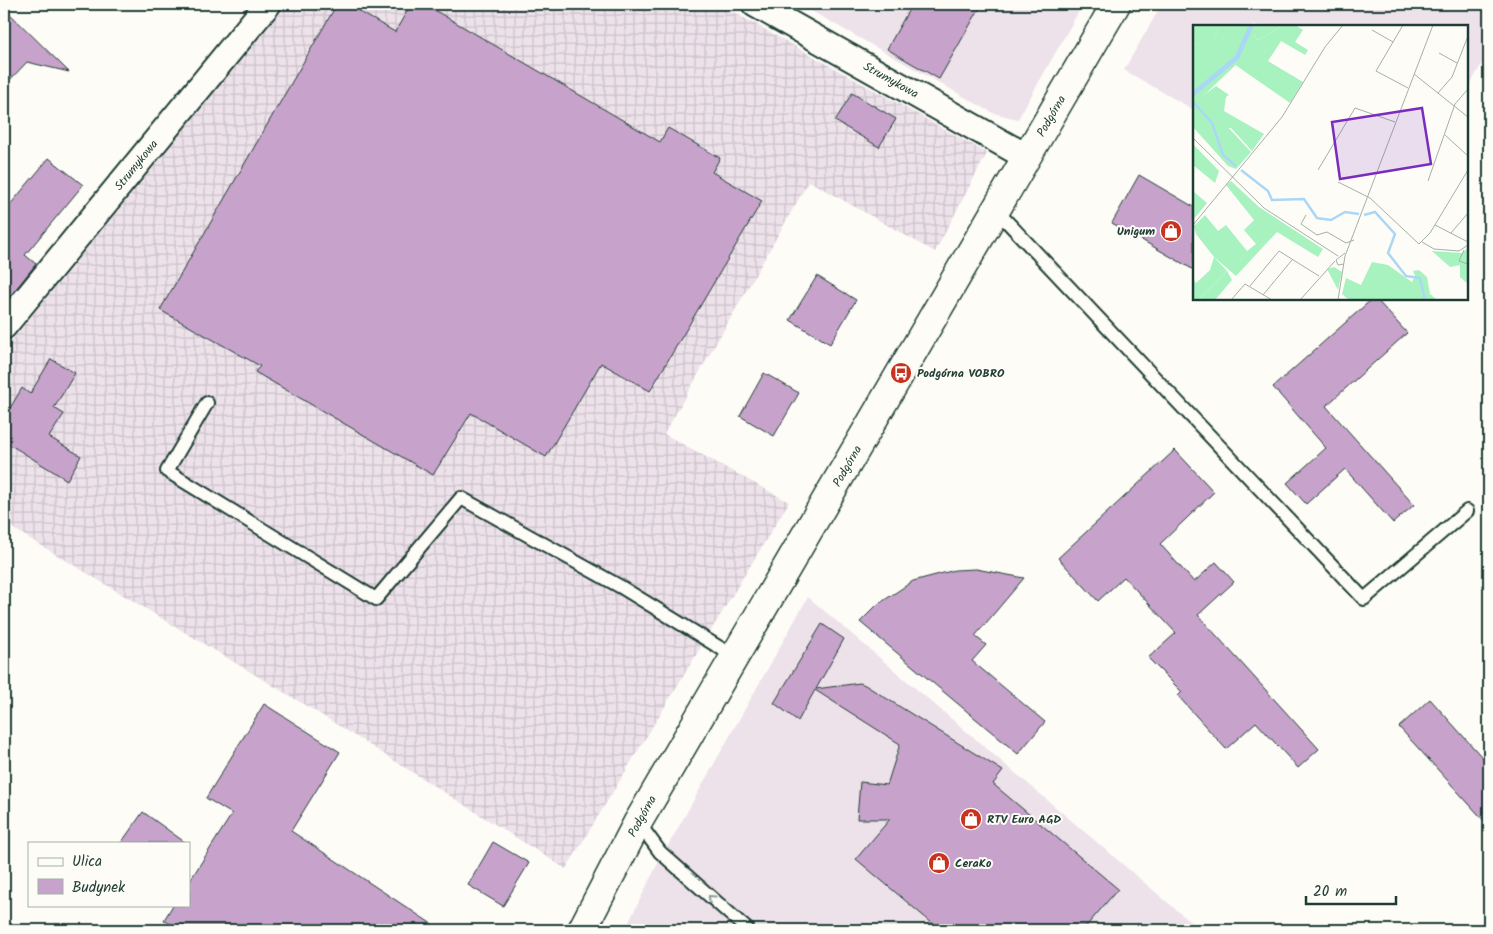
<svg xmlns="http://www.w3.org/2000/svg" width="1493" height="934" viewBox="0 0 1493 934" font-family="Kalam,sans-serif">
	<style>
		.built { fill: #ede1ea }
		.industrial { fill: url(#industrial-grid) }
		.building { fill: #c7a3cb; stroke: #1f3d34 }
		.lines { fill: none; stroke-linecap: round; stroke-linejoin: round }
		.lane-casing { stroke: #1f3d34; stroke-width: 16 }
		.street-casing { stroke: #1f3d34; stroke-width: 29 }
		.secondary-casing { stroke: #1f3d34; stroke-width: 31 }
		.lane { stroke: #fdfcf7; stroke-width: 12 }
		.street { stroke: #fdfcf7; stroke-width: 25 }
		.secondary { stroke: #fdfcf7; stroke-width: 28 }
		.oneway { stroke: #8e9c96 }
		.labels { text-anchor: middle; stroke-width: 4; stroke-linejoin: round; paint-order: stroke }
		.street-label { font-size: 12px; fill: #1f3d34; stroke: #fdfcf7 }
		.poi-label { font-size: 12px; font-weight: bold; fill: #1f3d34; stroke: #fdfcf7; text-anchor: start }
		.inset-river { fill: none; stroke: #abd7f7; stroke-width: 2.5 }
		.inset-road { fill: none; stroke: #a4b0a9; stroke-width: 1 }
		.view { fill: #7b2cbf; fill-opacity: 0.15; stroke: #7b2cbf; stroke-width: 2.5 }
		.inset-edge { fill: none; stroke: #1f3d34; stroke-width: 2.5 }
	</style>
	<defs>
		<pattern id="industrial-grid" width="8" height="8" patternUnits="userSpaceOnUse" patternTransform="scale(1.25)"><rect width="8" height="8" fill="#ede1ea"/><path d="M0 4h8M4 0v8" fill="none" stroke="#cbc2c9"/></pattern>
	</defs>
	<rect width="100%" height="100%" fill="#fdfcf7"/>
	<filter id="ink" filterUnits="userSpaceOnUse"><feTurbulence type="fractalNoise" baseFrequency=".02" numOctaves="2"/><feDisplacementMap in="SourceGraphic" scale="10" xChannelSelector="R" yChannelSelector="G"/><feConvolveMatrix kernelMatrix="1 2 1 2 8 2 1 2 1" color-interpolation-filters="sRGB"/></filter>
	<g filter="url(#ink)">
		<path class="built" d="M799,4H1083L1018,119L993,113Z
			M1162,4H1489V51L1467,90V26H1194V110L1124,70Z
			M808,597L1200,930H625L655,869Z"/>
		<path class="industrial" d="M287,4H719L987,153L935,252L809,181L664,434L789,502L566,869L328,719L4,523V350Z"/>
		<path class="building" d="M337,4H346L395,32L411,4H424L660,142L668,128L720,158L712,172L762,201L650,391L601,363L546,457L471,413L433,475L255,372L260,366L160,310Z
			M912,4H982L939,79L887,49Z
			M4,8L69,72L27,62L4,86Z
			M852,93L896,119L879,147L835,121Z
			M49,158L83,185L25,255L36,264L4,304V212Z
			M1139,175L1194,207V270L1112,223Z
			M817,276L856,300L830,344L790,320Z
			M1372,299H1376L1407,333L1326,406L1414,505L1393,523L1345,469L1306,504L1287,483L1326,448L1273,387Z
			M51,359L75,373L54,408L64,414L49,437L81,456L67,480L4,441V418L22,388L30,394Z
			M764,373L799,393L774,436L740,416Z
			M1175,450L1214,492L1160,544L1194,582L1216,562L1234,582L1198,615L1319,749L1298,768L1256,722L1226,749L1178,696L1182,692L1148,658L1176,633L1124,577L1098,601L1058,558Z
			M976,569L1024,578L975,636L986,645L972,661L1045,722L1018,754L860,622L877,605L913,581L955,570Z
			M822,624L844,639L816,689L860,683L865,685L1003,771L993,784L1118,889L1083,930H940L856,859L890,819H857L860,782L887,785L900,744L815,690L798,721L774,703Z
			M1430,699L1489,765V826L1399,727Z
			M264,704L340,752L291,831L441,930H180L164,920L173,905H189V882L232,814L206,798Z
			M143,812L186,843H121Z
			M493,842L529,863L503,906L468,885Z"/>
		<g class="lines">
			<g class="lane-casing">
				<path id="lane" d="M996,210L1364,599L1467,511
					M207,403L167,471L376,599L461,498L621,587L735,657
					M638,822L660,852L748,930"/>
			</g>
			<g class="street-casing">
				<path id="street" d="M755,4L1027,157
					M4,326L268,4"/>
			</g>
			<g class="secondary-casing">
				<path id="secondary" d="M582,930L638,822L1116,4"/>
			</g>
			<use href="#lane" class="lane"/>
			<use href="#street" class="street"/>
			<use href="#secondary" class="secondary"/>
		</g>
		<defs><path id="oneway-chevron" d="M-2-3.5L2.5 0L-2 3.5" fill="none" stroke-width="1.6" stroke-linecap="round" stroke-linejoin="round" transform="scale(1.25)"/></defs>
		<use class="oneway" href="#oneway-chevron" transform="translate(711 898) rotate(-138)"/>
	</g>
	<defs>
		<g id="shop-disc" transform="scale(1.125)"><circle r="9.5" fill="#c8321e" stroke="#fdfcf7"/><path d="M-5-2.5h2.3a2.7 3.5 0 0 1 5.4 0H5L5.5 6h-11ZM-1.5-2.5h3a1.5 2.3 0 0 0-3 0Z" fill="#fff"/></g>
		<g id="bus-disc" transform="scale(1.125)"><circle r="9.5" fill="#c8321e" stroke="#fdfcf7"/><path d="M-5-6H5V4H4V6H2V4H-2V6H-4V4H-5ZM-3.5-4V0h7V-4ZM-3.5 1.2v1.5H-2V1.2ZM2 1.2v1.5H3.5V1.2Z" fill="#fff"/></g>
	</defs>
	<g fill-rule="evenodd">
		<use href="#shop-disc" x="1171" y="231"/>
		<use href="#bus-disc" x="901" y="373"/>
		<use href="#shop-disc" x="971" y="819"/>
		<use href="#shop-disc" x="939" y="863"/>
	</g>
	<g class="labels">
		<g class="street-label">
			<text transform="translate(891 80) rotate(29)" y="4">Strumykowa</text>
			<text transform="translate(1051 116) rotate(-60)" y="4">Podgórna</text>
			<text transform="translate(136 165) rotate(-51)" y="4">Strumykowa</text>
			<text transform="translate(847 466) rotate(-60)" y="4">Podgórna</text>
			<text transform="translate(642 816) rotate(-61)" y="4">Podgórna</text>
		</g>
		<g class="poi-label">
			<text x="1155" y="235" text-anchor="end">Unigum</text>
			<text x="917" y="377">Podgórna VOBRO</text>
			<text x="987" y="823">RTV Euro AGD</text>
			<text x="955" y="867">CeraKo</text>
		</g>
	</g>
	<g transform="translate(1193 25)">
		<rect width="275" height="275" fill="#fdfcf7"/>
		<path d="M91,0H102L110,5L102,17L115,25L112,30L88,16L75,36L110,57L97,78L41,39L58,7L65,15ZM23,61L36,70L33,72L31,86L71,109L59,126L38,103H32L7,73ZM38,156L66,182L130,224L125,232L84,207L43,251L21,232L34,246L5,275H0V254L3,258L17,245L21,232L3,209L1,201L12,190L25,206L33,200L54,226L63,219L51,205L61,195L33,160ZM275,223V259L267,252V240L257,242L239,226L269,228ZM179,237L195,240L219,257L222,251L220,246L226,245L234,252L237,269L244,275H156L149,269L153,253L168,260ZM141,242L149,247L145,265L134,244Z" fill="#a8f2c0"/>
		<path d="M0,0H27L22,11L0,20ZM55,0H63L51,32L8,73L58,127L43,144L35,141L0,102V64ZM0,119L26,146L22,158L0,140ZM0,166L14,178L0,195ZM34,246L39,255L22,275H5Z" fill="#a8f2c0"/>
		<path d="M27,0H56L42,31L0,66V20L3,19L5,9L22,11ZM61,0H91L65,15L58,7Z" fill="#a8f2c0"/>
		<path d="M56,0H61L46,34L0,72V66L42,31Z" fill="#abd7f7"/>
		<path class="inset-river" d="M0,77L19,98L30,130L43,141M48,145L75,166L79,175L111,174L124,193L138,195L152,187L166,189M171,190L182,187L202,209L195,228L213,251L227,253L232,275"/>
		<path class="inset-road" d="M210,0L183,46L215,63M179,5L200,17M246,28L264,38M221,49L275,92M245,68L259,52L275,11M252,110L275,131M0,113L71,183L145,231M125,145L162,83L202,97M235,156L262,79L275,64M145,157L177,173L226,219L237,208L275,145M113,190L108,199L124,210L134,207L153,218L161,215M0,200L89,92L132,22L150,0M242,200L275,217M258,208L275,188M229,217L241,224L266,226L275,220M271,225L266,236L275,239M151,239L145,240L143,235L152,228M57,261L86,226L126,251M70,270L99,235M38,275L52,259L79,275M107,275L142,236M145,275L152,231L240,0"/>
		<path class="view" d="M229,83L238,139L147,154L139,97Z"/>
		<rect width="275" height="275" class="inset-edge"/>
	</g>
	<rect width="1493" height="934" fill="none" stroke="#fdfcf7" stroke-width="20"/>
	<rect x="10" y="10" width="1473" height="914" fill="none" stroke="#1f3d34" stroke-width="2" filter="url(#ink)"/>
	<rect x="28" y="842" width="162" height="65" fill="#fdfcf7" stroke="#a4b0a9"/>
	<rect x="38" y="858" width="25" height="8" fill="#fdfcf7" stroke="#a4b0a9"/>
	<text x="72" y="866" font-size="15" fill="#1f3d34">Ulica</text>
	<rect x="38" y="879" width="25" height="15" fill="#c7a3cb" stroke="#a4b0a9"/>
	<text x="72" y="892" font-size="15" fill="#1f3d34">Budynek</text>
	<path d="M1306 896v8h90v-8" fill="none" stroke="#1f3d34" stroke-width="2.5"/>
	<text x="1313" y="896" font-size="15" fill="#1f3d34" stroke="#fdfcf7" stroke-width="4" paint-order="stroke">20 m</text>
</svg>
